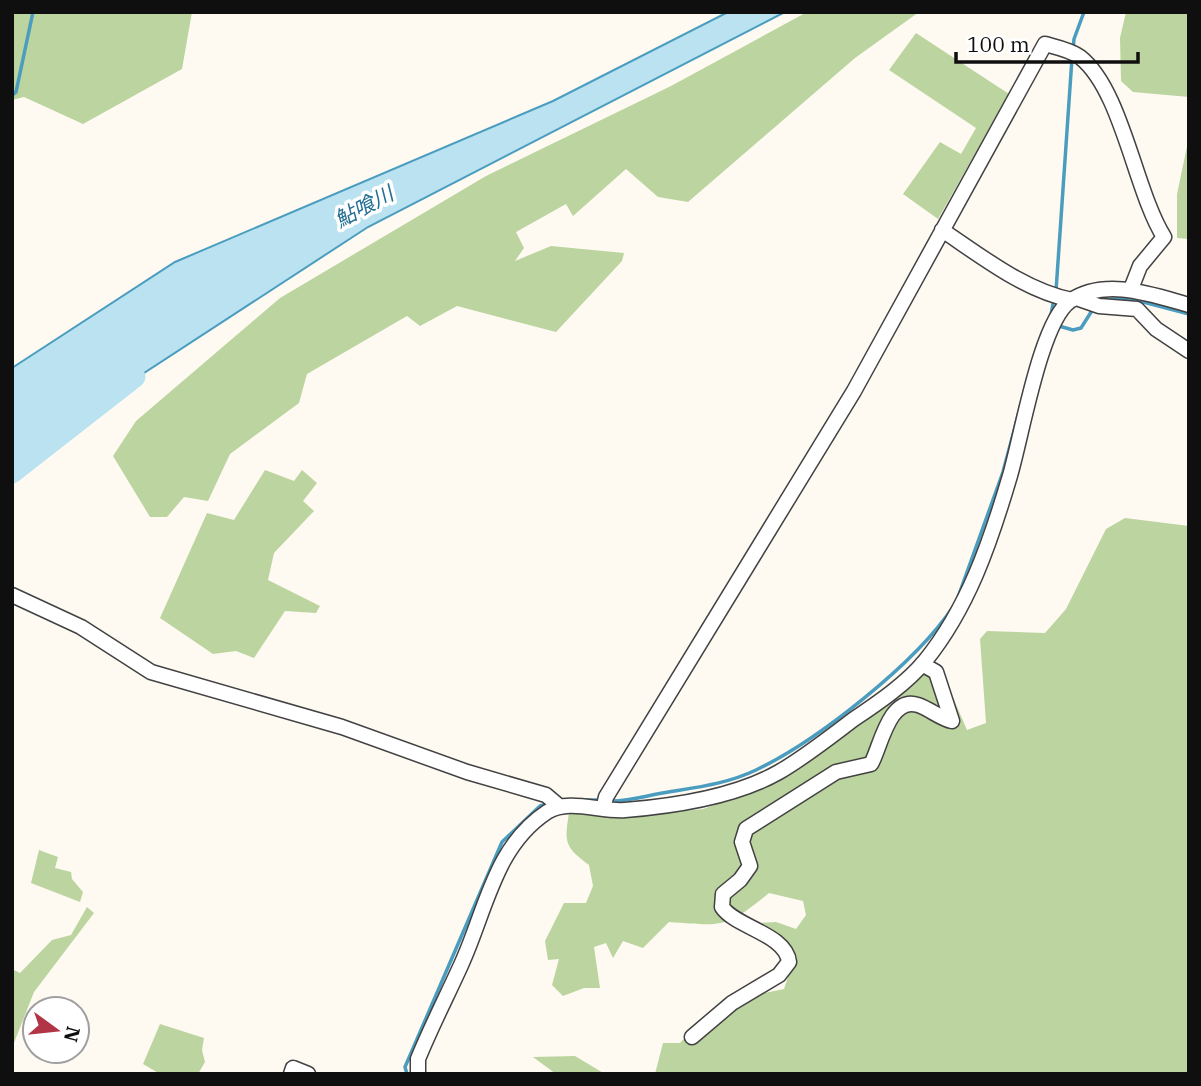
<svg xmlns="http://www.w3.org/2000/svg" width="1201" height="1086" viewBox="0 0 1201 1086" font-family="'IBM Plex Serif','Noto Sans JP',serif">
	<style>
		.forest { fill: #bcd49f }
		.water { fill: #bbe2f0; stroke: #4a9dbf; stroke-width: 2 }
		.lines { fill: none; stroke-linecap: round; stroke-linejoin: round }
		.stream { stroke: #4a9dbf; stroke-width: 3.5 }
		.river { stroke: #bbe2f0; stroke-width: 21 }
		.minor-casing { stroke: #424242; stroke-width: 17 }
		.minor { stroke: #fff; stroke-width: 14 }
		.labels { text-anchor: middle; stroke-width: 7; stroke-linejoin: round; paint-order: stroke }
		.water-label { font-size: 21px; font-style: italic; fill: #246f94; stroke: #fff }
	</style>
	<rect width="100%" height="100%" fill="#fefaf2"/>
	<path class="forest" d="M12,12H192L182,69L83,124L24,97L12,100Z
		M807,12H919L855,58L688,202L658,197L626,169L573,216L566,204L516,232L524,248L515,261L551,246L624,253L622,261L556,332L457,306L420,326L407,316L307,374L299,403L230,454L208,501L184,497L167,517H150L113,456L136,421L280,298L486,176L671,86Z
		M1126,12H1189V97L1133,92L1121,81L1120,38Z
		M916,33L1009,94L938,219L903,194L940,142L961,154L976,128L889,70Z
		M1189,137V239L1177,238V194Z
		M265,470L294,481L302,470L317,483L303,501L314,511L274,553L268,580L320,606L316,613L285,611L254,658L236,651L213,654L160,618L207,513L234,520Z
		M1125,518L1189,526V1074H655L663,1043H680L703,1018L730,1000L784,989L795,956L773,946L759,923L776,922L796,929L806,915L803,901L769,893C725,929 724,926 669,922L643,948L623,941L613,958L606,943L594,947L600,988H584L563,996L552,985L559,959L548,960L545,941L564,903H586L593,886L589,865C565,847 564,843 569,813L623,817L703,809L777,783L854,727L923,670L945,679L967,730L986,723L980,639L987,631L1045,633L1066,609L1106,529Z
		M39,850L58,857L55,868L71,872L72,879L83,892L80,902L31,883Z
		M87,907L94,913L34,992L12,1048V969L20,973L52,940L71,935Z
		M160,1024L204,1038L202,1050L205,1062L198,1074H160L143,1064Z
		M575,1056L605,1074H556L533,1057Z"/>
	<path class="water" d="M728,12H785L368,227L92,407L12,479V368L175,262L553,101Z"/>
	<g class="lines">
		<path class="stream" d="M1073,50L1074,39L1084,12
			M12,95L16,92L33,12
			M1056,291L1072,58
			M1100,300L1128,298L1189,314
			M1051,315L1054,298
			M1059,326L1073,330L1081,328L1093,309
			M957,600L1003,472L1030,371
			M560,800H601
			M609,801C624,802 642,797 657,794C690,788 725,785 756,770C817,741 916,663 953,607
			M407,1074L405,1067L502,842L540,806L550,803"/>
		<path class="river" d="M12,473L135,377"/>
		<g class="minor-casing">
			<path id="minor" d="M942,230C981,256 1025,291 1072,300
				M1076,298L1099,306L1137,309L1156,329L1189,351
				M12,595L81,627L151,672L342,727L467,772L546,795L559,806
				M603,809L606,797L854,391L1045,44C1056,47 1071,50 1080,57C1122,90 1135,191 1164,237L1140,266L1131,289
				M692,1037L732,1003L779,975L789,962C786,934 735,927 722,907L723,894L740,880L750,866L742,842L746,829L836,772L871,764C880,749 889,695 918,705C930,709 941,719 952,721L936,672L922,664
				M291,1074L293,1068L308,1074
				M418,1074V1059C431,1027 447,996 461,965C486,911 494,847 547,812C569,798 600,812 625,810C675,806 735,797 779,772C805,757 830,737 854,719C878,703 907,683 925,661C968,608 990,543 1009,479C1021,441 1040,322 1070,301C1105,277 1153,295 1189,305"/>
		</g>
		<use href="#minor" class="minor"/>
	</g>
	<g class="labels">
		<g class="water-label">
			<text transform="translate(364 207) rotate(-28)" y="7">鮎喰川</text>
		</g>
	</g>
	<rect width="1201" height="1086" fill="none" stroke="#0f0f0f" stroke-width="28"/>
	<g transform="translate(56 1030) rotate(105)"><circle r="33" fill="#ffffff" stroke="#9f9f9f" stroke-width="2"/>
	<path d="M0-5L12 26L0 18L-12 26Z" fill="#b13547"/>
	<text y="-10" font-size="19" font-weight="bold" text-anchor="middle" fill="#0f0f0f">N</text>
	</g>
	<path d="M956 52v10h182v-10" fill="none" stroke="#0f0f0f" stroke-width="3.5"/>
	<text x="967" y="52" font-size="21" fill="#0f0f0f" stroke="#ffffff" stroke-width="5" paint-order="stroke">100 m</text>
</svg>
